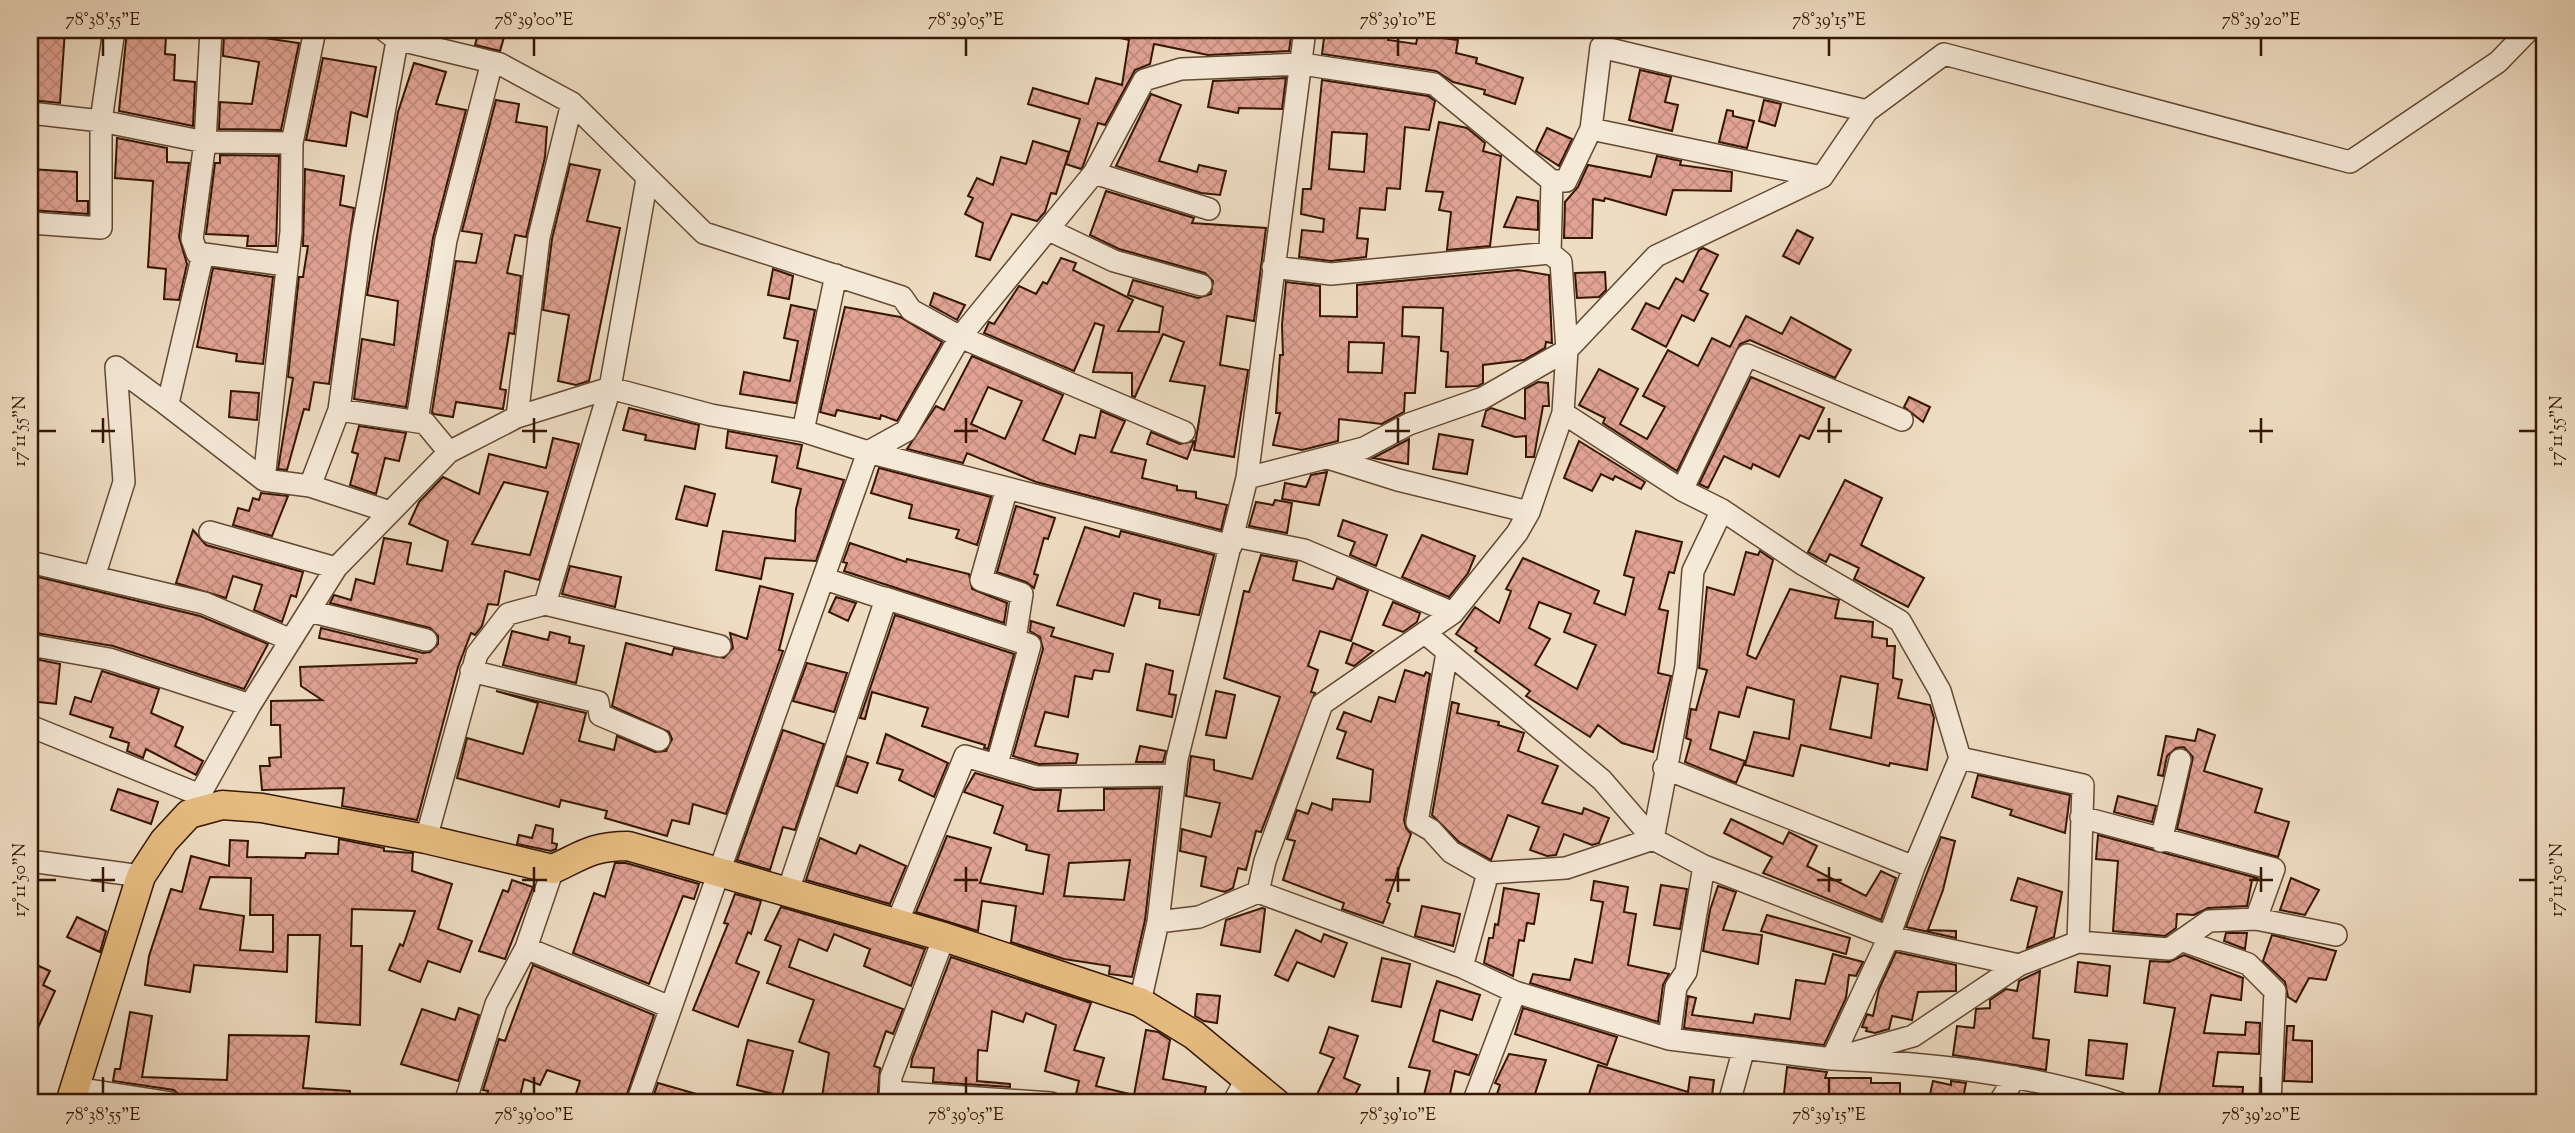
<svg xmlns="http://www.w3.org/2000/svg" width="2575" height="1133" viewBox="0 0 2575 1133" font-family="'Sorts Mill Goudy',serif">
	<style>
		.building { fill: url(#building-cross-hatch); stroke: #351602; stroke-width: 2; fill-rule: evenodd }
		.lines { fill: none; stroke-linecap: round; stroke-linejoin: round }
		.minor-casing { stroke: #644832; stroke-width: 24 }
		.major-casing { stroke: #351602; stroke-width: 31 }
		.minor { stroke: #f5e9d8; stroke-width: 21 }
		.major { stroke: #e8be82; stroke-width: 28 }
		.ticks { fill: none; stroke: #351602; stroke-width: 2.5 }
		.neatline { fill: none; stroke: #351602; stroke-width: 2.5 }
		.ticks-label { font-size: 18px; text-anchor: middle; fill: #351602 }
	</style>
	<defs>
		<pattern id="building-cross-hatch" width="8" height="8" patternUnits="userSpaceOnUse" patternTransform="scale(1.75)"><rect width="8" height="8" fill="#e1a494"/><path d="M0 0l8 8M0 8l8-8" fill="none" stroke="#c28c7e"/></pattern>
	</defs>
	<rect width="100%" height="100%" fill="#efddc3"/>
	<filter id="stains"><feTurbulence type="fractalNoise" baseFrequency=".00286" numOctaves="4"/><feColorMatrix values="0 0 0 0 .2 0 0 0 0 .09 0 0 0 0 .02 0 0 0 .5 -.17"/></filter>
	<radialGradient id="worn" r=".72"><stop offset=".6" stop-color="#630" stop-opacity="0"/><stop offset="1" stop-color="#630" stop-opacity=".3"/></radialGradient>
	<path class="building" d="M37,30H65L60,103L30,100V58L35,59Z
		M127,30H144V35L166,36L165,54L175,55L174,80L195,82L193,126L119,111Z
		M479,30L505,34L500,51L475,45Z
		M1121,30L1270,32L1292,30L1289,51L1208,55L1154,44L1150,64L1135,70L1105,125L1098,123L1083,166L1081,169L1066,164L1080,119L1028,104L1033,88L1088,104L1096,78L1122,85L1129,40L1120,38Z
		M1325,30H1389L1388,40L1416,44L1418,35L1458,40L1456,53L1477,58L1476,63L1523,78L1515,104L1484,94L1485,90L1453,82L1436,71L1322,54Z
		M224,32L299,43L281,130L219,129L220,102L252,104L259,62L223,56Z
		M323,58L376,67L367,117L351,112L346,146L306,140Z
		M414,63L446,72L436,104L466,110L433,238L406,407L354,399L362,339L394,345L398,301L367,295L398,112Z
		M1640,70L1671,77L1665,102L1678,105L1672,131L1629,120Z
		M1286,78L1282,109L1239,108L1238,113L1208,107L1213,81Z
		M1322,80L1428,96L1435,101L1429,130L1405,127L1400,189L1387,188L1385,210L1360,208L1357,238L1368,239L1366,257L1331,261L1299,257L1302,230L1323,232L1324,219L1301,214L1303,189H1311ZM1332,132L1367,134L1364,172L1329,169Z
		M1151,94L1181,105L1159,161L1197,172L1199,165L1226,171L1220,195L1201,193L1116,166Z
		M496,100L519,104L516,122L547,127L545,157L526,237L515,235L507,273L521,276L514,334L509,333L500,389L506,390L503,409L456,402L453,417L434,414L432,412L456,261L476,263L482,234L462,231Z
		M1764,100L1781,104L1775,126L1759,121Z
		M1727,110L1733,111V116L1754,121L1747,148L1719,142Z
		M1439,122L1467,128L1485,143L1483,151L1501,156L1490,246L1447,250L1451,212L1439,210L1443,192L1426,191Z
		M1547,128L1572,139L1559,166L1536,151Z
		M117,138L167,148V162L189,163L179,237L187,264L179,300L164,299L166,269L148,267L153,181L115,178Z
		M1033,141L1069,152L1056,194L1051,193L1045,212L1037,221L1012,214L990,260L976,256L983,223L965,214L973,198L968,196L977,178L993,185L1001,157L1026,164Z
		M220,155L279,156L276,246H247L248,236L206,234L215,163H220Z
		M1657,156L1681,161L1680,165L1732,172L1731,191L1673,190L1666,215L1605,198L1604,201L1593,199L1592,238H1564L1565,202L1578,187L1588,165L1651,177Z
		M570,164L600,170L587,221L620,228L589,381L576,385L558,381L569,315L543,310L552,239Z
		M30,169L77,172V201H88V214L30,210Z
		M305,169L344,176L340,205L354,208L329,384L314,382L309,410L304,409L287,470L278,469L293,378L288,377L299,277H303L308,246H303Z
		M1106,191L1194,218L1192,223L1266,228L1254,321L1227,316L1220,365L1248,370L1234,457L1194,450L1205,386L1170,381L1184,342L1163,334L1135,397L1132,396V373L1093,372L1104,326L1095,323L1074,371L984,333L989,322L994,324L1019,286L1036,294L1043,282L1047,284L1061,258L1076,263L1073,270L1133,300L1118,331L1159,332L1163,307L1128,295L1133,280L1198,298L1211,294L1213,281L1205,273L1119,249L1090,235Z
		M1517,197L1538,201V230L1504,227Z
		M1797,230L1813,238L1799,264L1783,256Z
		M1703,248L1718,255L1700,290L1708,294L1694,321L1682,315L1666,347L1632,329L1646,303L1659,309L1676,278L1683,282L1699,250Z
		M213,268L273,277L263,364L236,361L237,354L197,347Z
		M773,269L793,276L789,299L768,295Z
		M1518,270L1549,275L1552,343L1546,342L1545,348L1524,360L1483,365V383L1478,386L1446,387L1448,352L1441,351L1443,308L1403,307L1402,336L1419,337L1415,393H1405L1404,412L1382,424L1339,419L1338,441L1302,450L1273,445L1280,413H1276L1280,355H1283L1282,325L1286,282L1320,286V316L1357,317V285ZM1349,342L1384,343L1382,373L1348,372Z
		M1605,272L1606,290L1599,297L1577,298L1575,273Z
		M934,293L965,305L957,320L930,305Z
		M791,305L815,310L796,403L740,394L744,372L790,381L798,341L784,338Z
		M845,307L900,317L942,342L897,421L881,415L880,419L837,410L835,416L820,412Z
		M1746,316L1782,334L1791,317L1851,350L1835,378L1750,340L1740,344L1677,471L1603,423L1605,418L1579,405L1599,369L1638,389L1620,424L1647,439L1665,407L1643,396L1668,350L1698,366L1712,338L1730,347Z
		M972,356L1063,395L1043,440L1075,454L1080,435L1095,438L1101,411L1125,421L1111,452L1146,460L1142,478L1177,486V490L1196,492V498L1227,505L1221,530L1036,482L967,453L963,463L907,449L936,406L944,410ZM988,387L1022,401L1005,439L971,424Z
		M1751,377L1824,408L1809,439L1800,435L1779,477L1753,464L1751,469L1724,456L1708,488L1699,484Z
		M1538,382L1548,383L1549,406H1543L1534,457H1526V436L1515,437L1482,426L1486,411L1491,408L1525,419V389Z
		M231,391L259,393L257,420L229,417Z
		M1909,397L1930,407L1923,422L1904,407Z
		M629,408L699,425L695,449L645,440L646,435L623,430Z
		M359,426L406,433L399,461L385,458L376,494L350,485L358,454L352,452Z
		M728,431L802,445L797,468L844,480L816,561L765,558L761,579L716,570L723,531L795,541L796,509L801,489L772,482L777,456L726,448Z
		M1151,432L1180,444L1194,441L1187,459L1147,444Z
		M1439,434L1473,440L1467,474L1433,469Z
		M553,438L579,444L539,580L505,571L498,605L488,604L482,626L475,635L471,633L458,667L417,820L342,806L344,788L262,790L260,766H270L269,758L281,757L280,725H271V701L322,700L301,686L300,667L416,663L417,659L319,638L321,628L423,653L430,652L438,644V636L430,628L330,603L334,595L351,600L356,579L374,584L384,538L411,543L407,564L442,571L448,541L409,524L419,502L443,477L479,494L489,454L546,468ZM504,482L548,492L530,555L472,544Z
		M1409,439L1408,464L1373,458Z
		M1579,441L1645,482L1641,489L1615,476L1613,480L1601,474L1592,491L1564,478Z
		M879,468L991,497L977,545L956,538L959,530L909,518L912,505L871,493Z
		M1327,472L1319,505L1282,499L1285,483L1306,487L1311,475Z
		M1845,480L1882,498L1861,545L1924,578L1908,607L1854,579L1859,568L1830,554L1826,562L1808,552Z
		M685,486L715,494L707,526L676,519Z
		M261,493L288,496L272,536L233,525L238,508L249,511L253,498L259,500Z
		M1275,500L1292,503L1287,533L1249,526L1256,502L1273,505Z
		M1016,506L1055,518L1048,539L1044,538L1034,574L1038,575L1034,588L1026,582L997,572Z
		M1343,520L1387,535L1376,566L1350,555L1355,542L1338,536Z
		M1085,527L1119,537L1121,531L1214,555L1199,615L1159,608L1160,600L1134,593L1124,626L1057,605Z
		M193,530L206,545L303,572L296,597L291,595L282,622L254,610L262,585L233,576L226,598L176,583Z
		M1636,531L1682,542L1674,573L1669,572L1659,609L1668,611L1658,673L1671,676L1653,752L1622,743L1598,725L1590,737L1526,696L1530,691L1475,651L1477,648L1456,634L1475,607L1499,623L1511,591L1506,589L1523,558L1599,591L1594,603L1625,615L1634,578L1624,575ZM1539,602L1571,614L1564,632L1596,645L1577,689L1535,665L1550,639L1529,628Z
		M1422,535L1475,556L1468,573L1449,597L1402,577Z
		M850,543L906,562L907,559L969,574L972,589L1007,603L1004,623L844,571L847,563L843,562Z
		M1760,551L1773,560L1747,655L1756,659L1790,589L1839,600L1835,618L1873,622L1872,637L1887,639V646H1895L1893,678L1902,680L1898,698L1930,705L1934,718L1927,770L1890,763L1889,766L1801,745L1793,776L1745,765L1754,732L1789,739L1794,700L1747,687L1739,717L1719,712L1710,749L1745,761L1736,783L1685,762L1691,740L1686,738L1691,709L1696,710L1707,670L1699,668L1707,587L1734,595L1746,552L1758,555ZM1841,676L1878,684L1871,738L1830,729Z
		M1261,555L1297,562L1293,580L1333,589L1337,578L1368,591L1351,641L1320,631L1308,666L1318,670L1311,692L1315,693L1261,832L1256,831L1246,870L1238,868L1233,888L1225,892L1201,886L1206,857L1180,851L1182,829L1211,837L1220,803L1186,796L1191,756L1214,760V770L1252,779L1280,697L1224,678L1244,591L1249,592Z
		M570,566L621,577L615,607L562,594Z
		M30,575L200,616L268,644L244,689L113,646L30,632Z
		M760,586L793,594L779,650L783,651L726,814L693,804L689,824L672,820L667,836L605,818L607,811L561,800L559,807L457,778L467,738L523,754L538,703L496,691L586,713L579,741L614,750L617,736L655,752L666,751L672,739L669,732L612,706L626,643L672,655L674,648L724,658L733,648L730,633L747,639Z
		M836,597L856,603L848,621L829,612Z
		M1393,602L1420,613L1417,622L1403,632L1383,625Z
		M895,615L1014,654L988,749L984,748L985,745L922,726L928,708L872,692L865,719L860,718Z
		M1031,621L1054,628L1051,636L1113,654L1109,672L1094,670L1092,679L1075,676L1068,717L1045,712L1035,746L1078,754L1076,763L1039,764L1013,756L1043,649L1040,637L1030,631Z
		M512,631L548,640L550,632L570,637L569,643L584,646L576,683L503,665Z
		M1353,643L1373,651L1354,666L1346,663Z
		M30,658L60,664L56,704L30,701Z
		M807,663L847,673L834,712L793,701Z
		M1146,664L1173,671L1169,694L1176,695L1172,717L1137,710Z
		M1405,670L1424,676L1426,672L1430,674L1404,820L1406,828L1411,834L1387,902L1390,904L1383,923L1342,909L1344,903L1283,880L1295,841L1287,839L1297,810L1308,814L1312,803L1332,810L1333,799L1370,802L1373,770L1337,758L1346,732L1337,729L1344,712L1371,722L1379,697L1395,702Z
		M102,671L159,689L151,713L183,727L175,746L203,761L196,775L146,749L143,758L127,751L129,743L110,737L113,728L70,714L75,697L91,702Z
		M1216,691L1235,695L1226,738L1206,735Z
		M1452,702L1459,704L1457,713L1499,722L1498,725L1524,733L1518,751L1558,766L1542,803L1582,814L1584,808L1609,818L1599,843L1592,845L1564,834L1556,855L1547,856L1530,850L1539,827L1508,815L1491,860L1459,842L1432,815Z
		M2198,729L2215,735L2204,771L2262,789L2255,812L2289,822L2278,857L2177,829L2193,757L2184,747L2176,748L2167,756L2163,776L2158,775L2166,736L2195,741Z
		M783,730L824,744L795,830L783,827L770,870L737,860Z
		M886,734L948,763L934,797L899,780L903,770L877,763Z
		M1140,746L1166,751L1163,762H1136Z
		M847,756L868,763L857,793L837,786Z
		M975,773L1034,790H1061L1058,811L1104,810V789L1160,788L1145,920L1132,977L1109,974L1110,966L1064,959L1011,942L1016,906L982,901L978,931L916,912L947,836L991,848L980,883L1043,894L1049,855L1026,850L1027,845L994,833L1003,806L964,792ZM1130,860L1124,900L1064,896L1069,863Z
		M1978,775L2070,795L2065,833L2010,815L2012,810L1972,797Z
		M118,789L158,802L151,824L111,810Z
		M2118,796L2156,806L2152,822L2114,812Z
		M1731,819L1783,844L1789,832L1817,846L1807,866L1866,896L1881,871L1896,878L1881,920L1763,873L1772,857L1724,833Z
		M536,825L553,829L552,843L557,844L556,849L551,851L517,844L519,835L532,838Z
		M2098,835L2257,878L2252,880L2247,906L2208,908L2194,915L2177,914L2176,928L2165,936L2113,931L2118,861L2096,859Z
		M1941,837L1955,841L1943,890L1928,930L1956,931V938L1906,927Z
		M820,838L856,854L860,845L906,866L890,904L806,880Z
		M339,839L384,848V851L413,853L412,871L452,884L438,929L472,941L460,972L428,961L420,982L389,970L400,944L403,946L415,911L352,909L351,946H362L360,1025L316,1022L320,935H288L287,972L194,965L190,992L145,985L149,956L171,889L182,892L191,856L229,866L230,840L248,841L247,857L305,858L306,853L338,854ZM210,877L251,878L250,915H273V952L240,950L244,916L200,909Z
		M615,863H626L699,884L694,899L683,896L649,984L573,953L594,893L605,897Z
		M2018,878L2062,892L2054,937L2027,948L2037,907L2011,900Z
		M2291,878L2319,890L2305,915L2280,910Z
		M512,880L533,887L505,959L479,951L503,890L508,892Z
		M1594,881L1628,887L1624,912L1636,914L1628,965L1669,974L1663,985L1658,1022L1530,983L1533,974L1570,980L1575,959L1592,963L1603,902L1591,900Z
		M1661,885L1687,889L1680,929L1654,925Z
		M1718,886L1736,892L1723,930L1762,935L1758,964L1703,951L1710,910Z
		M1504,888L1539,894L1534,924L1527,923L1524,941L1519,940L1513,976L1484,963L1489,938H1493L1495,924L1498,925Z
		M735,894L761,901L751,934L748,932L736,963L759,972L738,1027L693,1010L728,924L724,923Z
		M1422,906L1460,914L1453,946L1415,936Z
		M781,907L925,949L911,986L864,966L870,949L834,934L827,951L799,939L789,967L903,1009L893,1034L886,1031L874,1066L880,1068L877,1103H821L829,1053L799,1042L814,1000L767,983L781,946L765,940Z
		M1262,908L1265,909L1260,952L1221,945L1226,920Z
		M1767,915L1850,938L1846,954L1761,931Z
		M77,917L106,931L100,952L67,937Z
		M1296,930L1321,942L1324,934L1347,943L1334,977L1297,962L1288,981L1275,975Z
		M2226,933H2247L2245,949L2224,941Z
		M2272,935L2336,951L2326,980L2309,978L2296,1002L2288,997L2285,982L2263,961Z
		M1896,952L1956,965V991L1918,992L1912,1020L1892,1016L1889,1029L1875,1033L1866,1031L1867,1028L1862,1027L1867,1014L1873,1016L1879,989Z
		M1833,954L1863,962L1856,976L1849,975L1846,998L1824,1045L1684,1028L1688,996L1696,998L1692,1015L1753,1023L1755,1014L1790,1019L1796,980L1825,984Z
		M2184,955L2243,978L2241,1000L2211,995L2204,1033L2245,1035L2246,1022L2260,1023L2259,1054L2218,1052L2213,1086L2243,1087L2242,1103H2206L2159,1094L2175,1008L2144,1003L2150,961L2169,962Z
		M951,957L1091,1003L1074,1050L1104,1058L1096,1086L1134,1095L1146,1030L1158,1032L1170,1040L1163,1079L1206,1087L1203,1103H1074L1079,1081L1045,1071L1056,1025L1026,1013L1023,1022L992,1011L987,1051L978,1050L977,1081L1010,1084V1087L933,1082L934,1068L911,1067L912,1059Z
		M1382,958L1410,964L1401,1007L1372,1001Z
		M30,962L50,971L43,985L55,991L30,1045Z
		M2078,962L2110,966L2107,996L2075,992Z
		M533,965L654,1015L624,1103H573L580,1081L547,1070L540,1085L524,1079L519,1101L487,1095L488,1091L483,1090L499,1039L505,1041Z
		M2040,971L2033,1038L2049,1040L2046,1070L1953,1055L1957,1026L1974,1028L1976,1009L1990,1008V1000L2006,989L2017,991L2019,981Z
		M1437,981L1480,995L1472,1020L1440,1010L1433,1041L1477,1055L1469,1075L1455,1071L1448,1103H1422L1430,1071L1409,1067Z
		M1197,994L1220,996L1217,1023L1204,1021L1195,1016Z
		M459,1008L479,1015L458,1081L401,1064L422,1009L455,1020Z
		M1523,1008L1617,1037L1607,1065L1515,1034Z
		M130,1012L152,1016L142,1077L227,1080L229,1035L309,1036L303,1088L350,1091L349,1103H222V1101L184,1099L174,1090L113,1081L115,1069H120Z
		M2287,1026H2294L2293,1040L2312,1041V1082L2284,1081Z
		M1329,1027L1358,1036L1344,1078L1360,1085L1351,1103H1313L1334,1058L1320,1053Z
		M748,1040L793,1051L782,1096L737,1085Z
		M2089,1040L2127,1044L2123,1079L2086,1075Z
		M1509,1054L1546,1060L1532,1103H1494L1500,1085L1495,1083Z
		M1598,1065L1688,1092L1690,1077L1714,1080L1711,1103H1617L1589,1094Z
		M1787,1067L1827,1072L1825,1078H1871V1083H1900V1103H1783Z
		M1933,1081L1951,1085V1081L1966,1083L1962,1103H1928Z
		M658,1083L714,1099V1103H651Z"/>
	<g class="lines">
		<g class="minor-casing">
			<path id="minor" d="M211,30L205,142L192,239L197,253L203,254L168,403L162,401L264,480
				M315,30L292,143L291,232L264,480L310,486L390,512
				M384,30L396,39L500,64L572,103L539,237L517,417
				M572,103L704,233L902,297L911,310L960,337L1184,432
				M30,113L101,121L205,142L292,143
				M1591,129L1822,177
				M1094,173L1209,209
				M647,179L610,388L545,604L720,646
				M1552,181H1566L1591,129L1601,47L1867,111
				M30,223L101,228V121L114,30
				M1049,230L1114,261L1201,285
				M197,253L285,265
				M1273,267L1331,274L1550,253
				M339,410L362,235L399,30
				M1563,413L1682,490L1722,510L1804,565L1900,621L1940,691L1960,758L1914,867L1889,937L1832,1059C1929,1063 2026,1073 2119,1103
				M803,431L836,275
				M449,452L425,423L417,421L446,240L492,62L500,64
				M1328,458L1398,480L1529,512
				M1247,478L1364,448L1409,424L1483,398L1567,350L1656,256L1822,177L1867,111L1944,54L2350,162L2498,62L2529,30
				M310,486L339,410L425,423
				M1007,488L981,580L1022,594L1015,639
				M1682,490L1747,355L1902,420
				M210,532L336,568
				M1234,536L1304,550L1453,613
				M30,562L204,603L291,640
				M94,577L124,482L116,367L162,401
				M885,598L1030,645L997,764
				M309,611L426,640
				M1426,634L1602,780L1653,839L1704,866L1889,937L2019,965
				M30,645L109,659L250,705
				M1447,653L1417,822L1431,830L1451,852L1488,873
				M471,671L598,702L600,715L659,740
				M30,726L200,795
				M1960,758L2083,785L2078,942
				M1664,768L1914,867
				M189,814L250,705L336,568L449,452L517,417L610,388L711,415L803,431L868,452L1231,546
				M2081,817L2274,869L2256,919
				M426,839L477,654L508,614L545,604
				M2161,841L2180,760
				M30,861L141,876
				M788,891L886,599L825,579
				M1158,922L1199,917L1258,892L1462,967L1515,992L1669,1039L1832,1059L1913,1036L2019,965L2078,942L2169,949L2209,921L2256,919L2336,935
				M897,923L965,756L1037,777L1175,775
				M2184,941L2248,964L2275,991L2270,1103
				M526,948L670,1007
				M1462,967L1488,873L1566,868L1653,839L1686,666L1693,571L1722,510
				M1140,1002L1158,922L1177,759L1247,478L1305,30
				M1669,1039L1676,987L1686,972L1704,866
				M76,1088L172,1103
				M892,1092L1051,1103
				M465,1103L496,1004L526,948L553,869
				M637,1103L868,452L906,431L960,337L1094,173L1144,80L1181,69L1302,64L1434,84L1552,181L1550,253L1561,262L1567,350L1563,413L1529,512L1517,533L1453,613L1322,704L1265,861L1258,892
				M890,1103L891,1077L944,937
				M1233,1103L1247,1078
				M1473,1103L1515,992
				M1729,1103L1744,1048
				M1999,1103L2015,1077"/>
		</g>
		<g class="major-casing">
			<path id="major" d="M70,1103L141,876L164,841L189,814L222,805L262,808L426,839L553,869C583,855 593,846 628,846L944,937L1140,1002L1194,1035L1276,1103"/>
		</g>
		<use href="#minor" class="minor"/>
		<use href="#major" class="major"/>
	</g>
	<path class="ticks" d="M103,38V56M534,38V56M966,38V56M1398,38V56M1829,38V56M2261,38V56M103,418V443M534,418V443M966,418V443M1398,418V443M1829,418V443M2261,418V443M38,431H56M91,431H115M522,431H547M954,431H978M1385,431H1410M1817,431H1842M2249,431H2273M2519,431H2536M103,867V892M534,867V892M966,867V892M1398,867V892M1829,867V892M2261,867V892M38,880H56M91,880H115M522,880H547M954,880H978M1385,880H1410M1817,880H1842M2249,880H2273M2519,880H2536M103,1077V1094M534,1077V1094M966,1077V1094M1398,1077V1094M1829,1077V1094M2261,1077V1094"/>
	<rect width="2575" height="1133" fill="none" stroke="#efddc3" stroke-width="77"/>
	<rect x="38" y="38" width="2498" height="1056" class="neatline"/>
	<g class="ticks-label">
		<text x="103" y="25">78°38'55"E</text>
		<text x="534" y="25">78°39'00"E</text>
		<text x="966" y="25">78°39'05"E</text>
		<text x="1398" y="25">78°39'10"E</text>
		<text x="1829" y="25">78°39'15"E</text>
		<text x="2261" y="25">78°39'20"E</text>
		<text transform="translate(19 431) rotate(-90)" y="6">17°11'55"N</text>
		<text transform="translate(2556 431) rotate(-90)" y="6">17°11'55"N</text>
		<text transform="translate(19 880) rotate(-90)" y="6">17°11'50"N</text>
		<text transform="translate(2556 880) rotate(-90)" y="6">17°11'50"N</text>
		<text x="103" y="1120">78°38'55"E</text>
		<text x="534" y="1120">78°39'00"E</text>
		<text x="966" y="1120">78°39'05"E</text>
		<text x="1398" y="1120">78°39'10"E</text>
		<text x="1829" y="1120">78°39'15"E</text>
		<text x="2261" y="1120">78°39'20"E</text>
	</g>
	<rect width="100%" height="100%" filter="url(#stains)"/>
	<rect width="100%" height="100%" fill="url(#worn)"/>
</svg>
